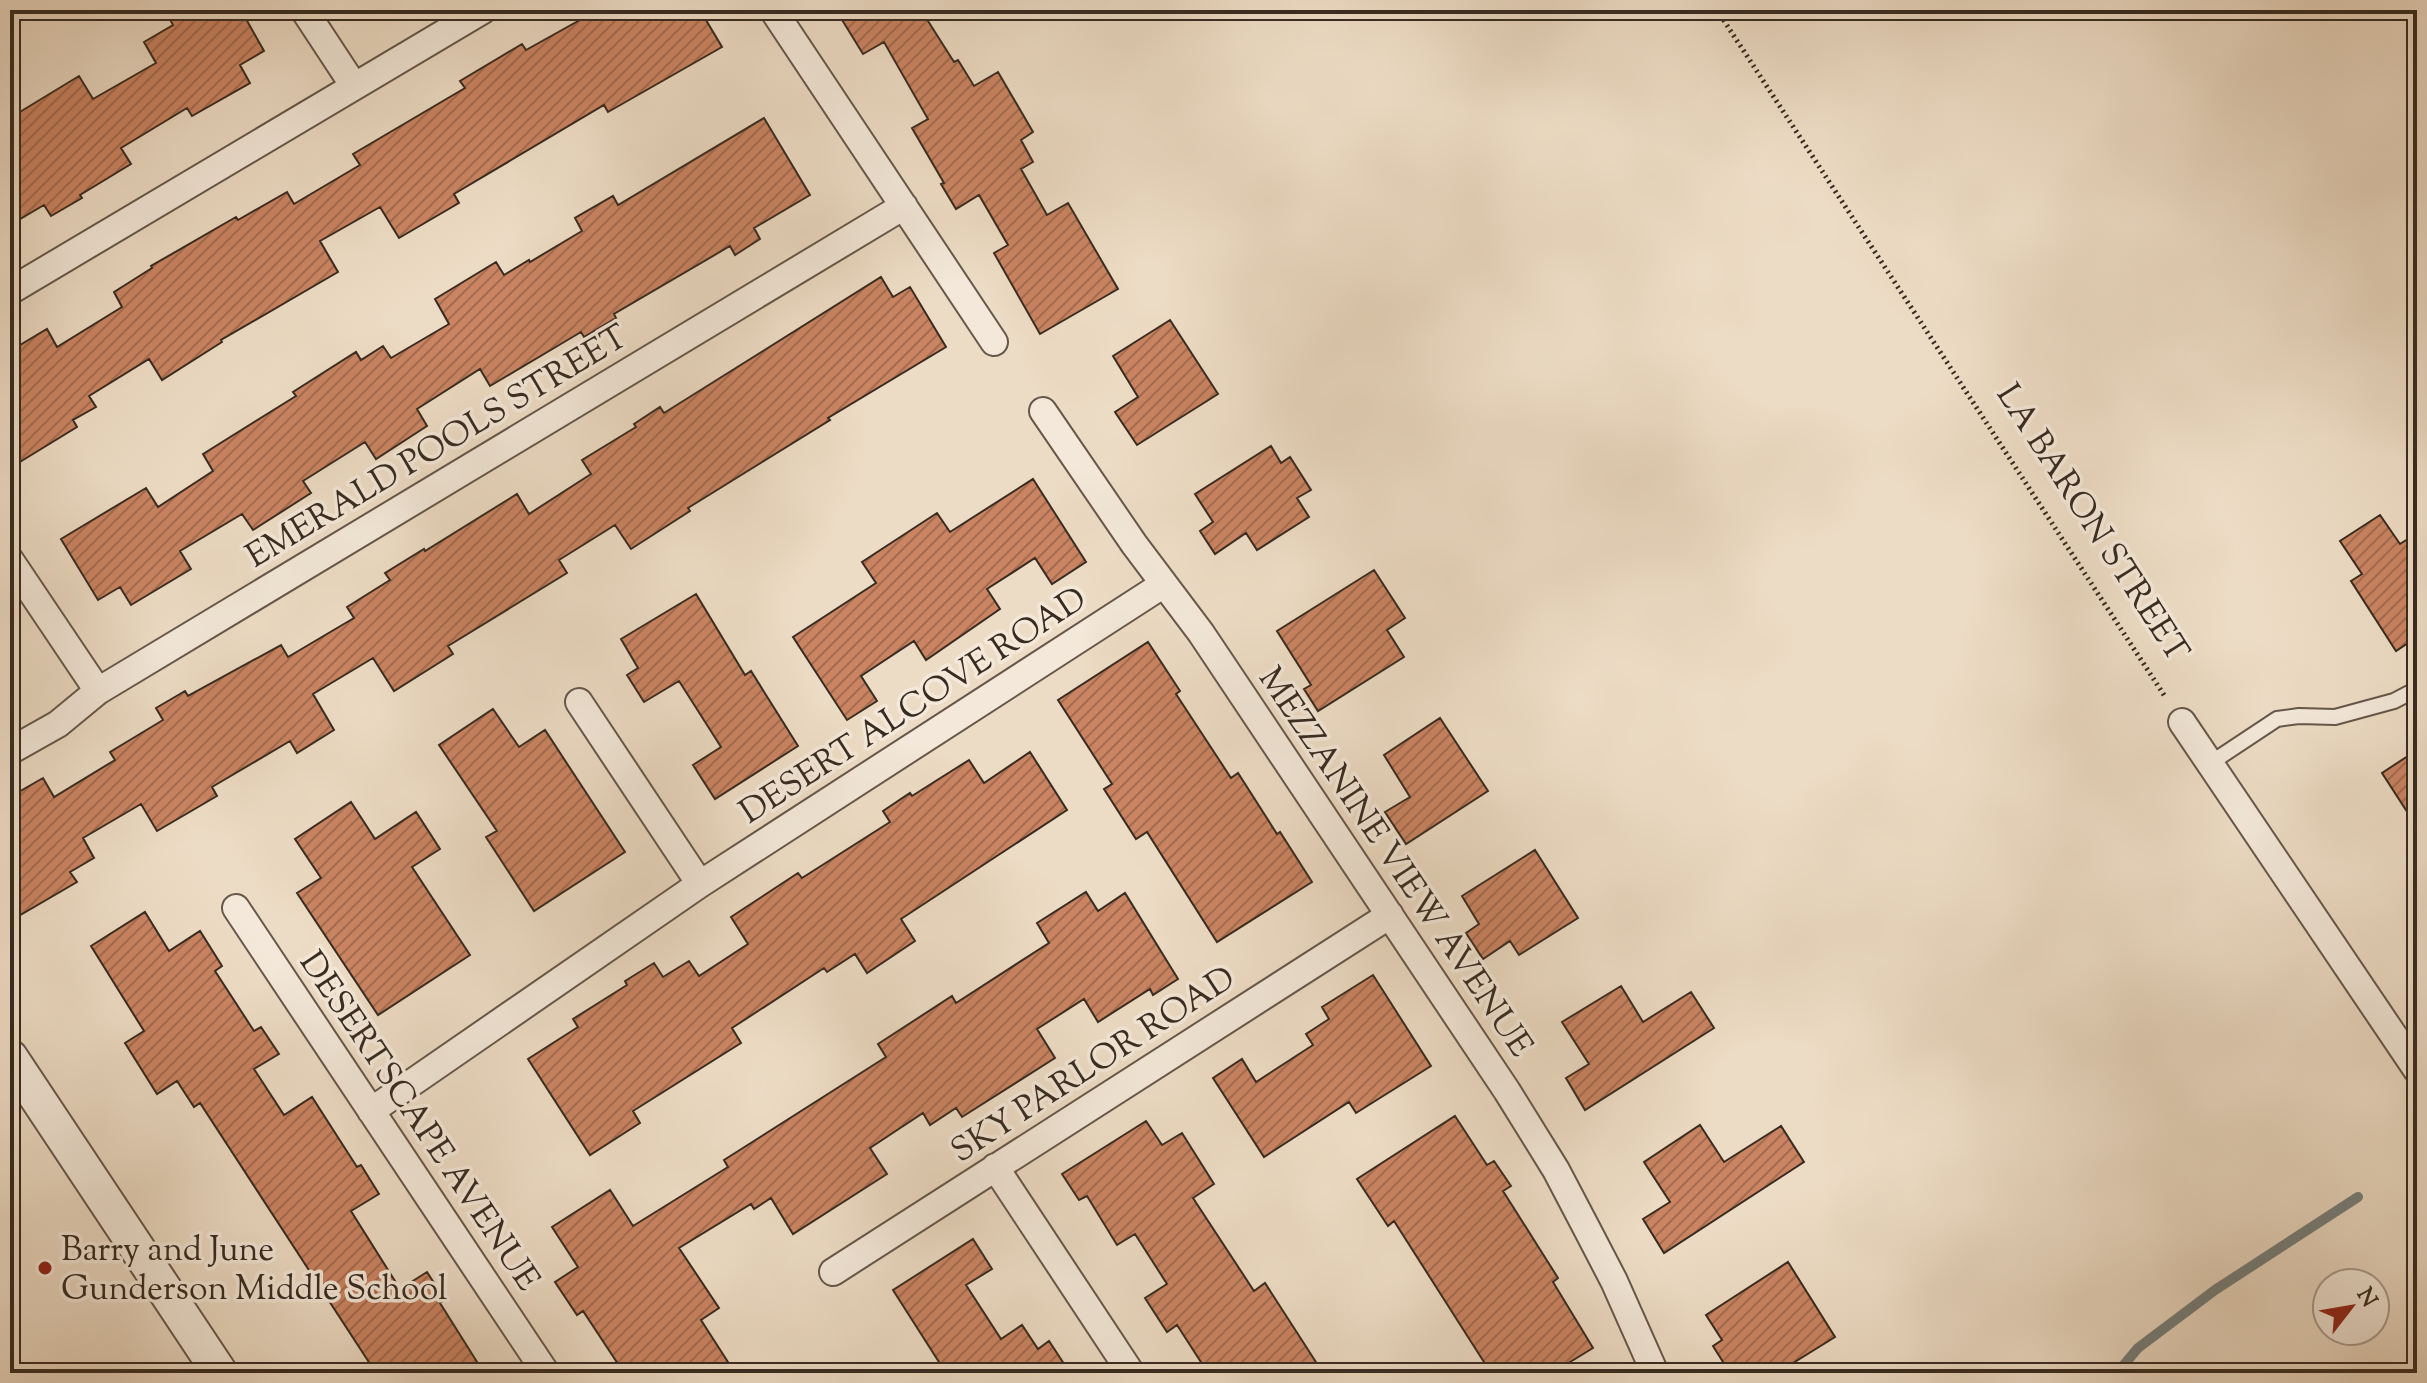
<svg xmlns="http://www.w3.org/2000/svg" width="2427" height="1383" viewBox="0 0 2427 1383" font-family="'Sorts Mill Goudy',serif">
	<style>
		.lines { fill: none; stroke-linecap: round; stroke-linejoin: round }
		.stream { stroke: #75807f; stroke-width: 10 }
		.building { fill: url(#building-hatch); stroke: #382b21; stroke-width: 2 }
		.service-casing { stroke: #65574a; stroke-width: 18 }
		.minor-casing { stroke: #65574a; stroke-width: 30 }
		.tertiary-casing { stroke: #65574a; stroke-width: 38 }
		.path { stroke: #382b21; stroke-width: 5; stroke-dasharray: 2 4; stroke-linecap: butt }
		.service { stroke: #f3e8d9; stroke-width: 14 }
		.minor { stroke: #f3e8d9; stroke-width: 26 }
		.tertiary { stroke: #f3e8d9; stroke-width: 34 }
		.poi-dot { fill: #8f2418; stroke: #f3e8d9; stroke-width: 3 }
		.labels { text-anchor: middle; stroke-width: 7; stroke-linejoin: round; paint-order: stroke }
		.street-label { font-size: 34px; fill: #382b21; stroke: #f3e8d9 }
		.poi-label { font-size: 34px; fill: #382b21; stroke: #f3e8d9; text-anchor: start }
	</style>
	<defs>
		<pattern id="building-hatch" width="6" height="6" patternUnits="userSpaceOnUse" patternTransform="scale(2)"><rect width="6" height="6" fill="#ca8462"/><path d="M-1 1l2-2M0 6l6-6M5 7l2-2" fill="none" stroke="#a56c50"/></pattern>
	</defs>
	<rect width="100%" height="100%" fill="#eddcc5"/>
	<filter id="stains"><feTurbulence type="fractalNoise" baseFrequency=".0025" numOctaves="4"/><feColorMatrix values="0 0 0 0 .2 0 0 0 0 .09 0 0 0 0 .02 0 0 0 .5 -.17"/></filter>
	<radialGradient id="worn" r=".72"><stop offset=".6" stop-color="#630" stop-opacity="0"/><stop offset="1" stop-color="#630" stop-opacity=".3"/></radialGradient>
	<g class="lines">
		<path class="stream" d="M2117,1373L2138,1348L2215,1290L2358,1197"/>
	</g>
	<path class="building" d="M165,10H241L264,51L240,65L250,83L192,116L187,108L121,148L131,164L80,195L82,198L51,216L44,205L10,225V118L79,76L93,99L156,63L144,42L173,25Z
		M598,10H700L722,47L608,112L604,105L454,194L459,203L399,238L380,207L320,241L338,272L221,340L222,342L162,380L149,359L89,396L96,407L73,420L77,427L10,468V351L47,329L57,347L122,307L114,292L152,268L151,266L236,217L238,220L287,192L294,204L360,165L353,154L465,88L460,81L522,44L526,50Z
		M836,10H921L954,62L958,60L974,86L998,72L1033,132L1021,140L1033,162L1021,169L1047,215L1068,203L1118,289L1040,334L994,253L1008,245L979,195L956,209L941,184L944,183L912,128L928,119L884,42L863,54Z
		M764,118L810,195L754,228L760,239L735,255L730,246L614,314L616,318L584,337L581,332L490,386L480,369L417,409L427,426L376,459L365,442L303,481L311,493L253,530L242,514L180,551L191,569L131,605L120,587L98,600L61,539L146,488L158,507L213,471L203,454L296,396L293,392L356,352L361,360L383,346L391,358L449,324L435,299L496,262L504,275L529,260L530,262L582,231L575,218L613,196L618,205Z
		M881,277L893,297L910,287L946,347L828,418L830,420L688,508L690,511L631,549L615,525L559,560L567,573L448,646L453,654L394,691L373,658L313,694L334,730L297,753L290,741L212,787L217,796L157,831L141,804L83,838L94,858L70,872L77,882L10,921V797L43,778L54,797L115,760L110,752L163,720L156,708L185,691L188,696L281,645L288,657L354,618L347,607L390,580L385,573L424,549L425,551L517,494L529,514L591,474L582,460L636,427L634,424L660,407L664,413Z
		M1170,320L1218,394L1137,445L1115,412L1138,397L1113,356Z
		M1271,446L1281,463L1290,457L1311,490L1297,498L1309,517L1257,550L1246,533L1215,554L1200,531L1213,522L1195,494Z
		M1033,479L1086,562L1052,584L1035,558L987,589L1000,609L926,660L914,641L861,676L877,701L847,720L793,637L876,583L862,562L937,513L950,532Z
		M2380,515L2400,544L2417,533V637L2396,651L2351,581L2362,574L2340,541Z
		M1374,570L1405,618L1387,630L1404,657L1318,711L1304,689L1311,685L1277,631Z
		M696,594L745,675L751,671L798,746L715,799L693,765L721,747L679,681L644,702L627,675L638,668L621,639Z
		M1148,642L1180,691L1176,694L1231,778L1238,773L1277,834L1280,832L1312,882L1217,942L1147,832L1136,839L1104,789L1112,784L1058,700Z
		M493,709L519,747L545,730L625,852L534,911L486,837L497,831L439,745Z
		M1440,718L1488,791L1406,844L1385,812L1410,797L1384,755Z
		M2417,750V827L2382,773Z
		M1030,752L1067,810L901,919L915,941L867,973L855,954L827,972L824,968L732,1028L741,1043L633,1111L640,1123L590,1155L528,1059L578,1027L573,1019L627,985L625,981L654,963L663,977L689,961L699,976L748,944L731,917L798,873L802,878L890,822L883,811L910,793L912,796L969,760L984,783Z
		M351,802L375,839L416,812L440,849L412,867L470,955L378,1015L297,893L321,878L295,839Z
		M1535,850L1578,918L1519,955L1510,941L1483,959L1466,933L1479,924L1462,896Z
		M1086,892L1098,911L1125,893L1178,979L1153,995L1150,989L1098,1022L1084,999L1037,1029L1055,1058L962,1117L956,1108L930,1125L923,1113L870,1148L887,1174L793,1234L771,1198L754,1209L751,1204L679,1248L719,1308L701,1320L735,1373H624L583,1311L577,1315L555,1282L578,1267L552,1227L610,1190L633,1226L728,1167L724,1160L886,1057L878,1044L952,996L956,1003L1049,943L1037,923Z
		M145,912L169,951L200,931L222,966L215,971L254,1031L261,1027L279,1054L254,1069L284,1115L312,1097L357,1167L361,1165L379,1194L351,1211L400,1289L427,1272L445,1300L440,1303L484,1373H376L200,1103L194,1107L177,1081L157,1094L125,1043L144,1031L91,946Z
		M1373,975L1431,1066L1356,1113L1349,1102L1264,1157L1213,1078L1242,1059L1256,1082L1313,1045L1306,1034L1329,1019L1322,1007Z
		M1621,986L1643,1022L1691,992L1714,1028L1585,1110L1566,1078L1589,1064L1562,1022Z
		M1455,1116L1487,1165L1494,1161L1511,1186L1503,1191L1558,1278L1553,1282L1593,1348L1552,1373H1491L1394,1221L1388,1226L1357,1179Z
		M1146,1121L1162,1145L1182,1133L1214,1184L1193,1198L1254,1291L1265,1283L1323,1373H1208L1177,1325L1167,1332L1145,1298L1167,1284L1135,1234L1117,1245L1087,1196L1079,1200L1062,1174Z
		M1700,1125L1724,1162L1781,1126L1804,1162L1664,1253L1643,1219L1670,1202L1644,1162Z
		M973,1239L992,1269L966,1285L1001,1339L1022,1325L1038,1349L1049,1341L1070,1373H946L893,1290Z
		M1788,1262L1835,1337L1777,1373H1730L1713,1346L1722,1340L1706,1315Z"/>
	<g class="lines">
		<g class="service-casing">
			<path id="service" d="M2209,764L2277,719L2299,716L2335,717L2394,701L2417,689"/>
		</g>
		<g class="minor-casing">
			<path id="minor" d="M304,10L354,86
				M773,10L994,342
				M10,291L483,10
				M1043,411L1134,544L1201,633L1507,1091L1556,1170L1588,1231L1614,1281L1655,1373
				M10,560L98,691
				M579,702L700,884
				M2182,722L2417,1070
				M10,751L58,724L98,691L904,206
				M236,908L546,1373
				M371,1111L700,884L1164,584
				M995,1167L1131,1373
				M833,1272L1390,915"/>
		</g>
		<g class="tertiary-casing">
			<path id="tertiary" d="M10,1057L220,1373"/>
		</g>
		<path class="path" d="M1717,10L2166,698"/>
		<use href="#service" class="service"/>
		<use href="#minor" class="minor"/>
		<use href="#tertiary" class="tertiary"/>
	</g>
	<circle class="poi-dot" cx="45" cy="1268" r="8"/>
	<g class="labels">
		<g class="street-label">
			<text transform="translate(436 445) rotate(-31)" y="12">EMERALD POOLS STREET</text>
			<text transform="translate(2094 522) rotate(57)" y="12">LA BARON STREET</text>
			<text transform="translate(912 704) rotate(-33)" y="12">DESERT ALCOVE ROAD</text>
			<text transform="translate(1397 861) rotate(56)" y="12">MEZZANINE VIEW AVENUE</text>
			<text transform="translate(1092 1063) rotate(-33)" y="12">SKY PARLOR ROAD</text>
			<text transform="translate(421 1120) rotate(56)" y="12">DESERTSCAPE AVENUE</text>
		</g>
		<g class="poi-label">
			<text x="61" y="1260">Barry and June<tspan x="61" dy="39">Gunderson Middle School</tspan></text>
		</g>
	</g>
	<rect width="2427" height="1383" fill="none" stroke="#eddcc5" stroke-width="40"/>
	<rect x="12" y="12" width="2403" height="1359" fill="none" stroke="#382b21" stroke-width="4"/>
	<rect x="20" y="20" width="2387" height="1343" fill="none" stroke="#382b21" stroke-width="2"/>
	<g transform="translate(2351 1307) rotate(59)"><circle r="38" fill="#f3e8d9" stroke="#a89c8f" stroke-width="2"/>
	<path d="M0-6L14 30L0 20L-14 30Z" fill="#8f2418"/>
	<text y="-12" font-size="22" font-weight="bold" text-anchor="middle" fill="#382b21">N</text>
	</g>
	<rect width="100%" height="100%" filter="url(#stains)"/>
	<rect width="100%" height="100%" fill="url(#worn)"/>
</svg>
